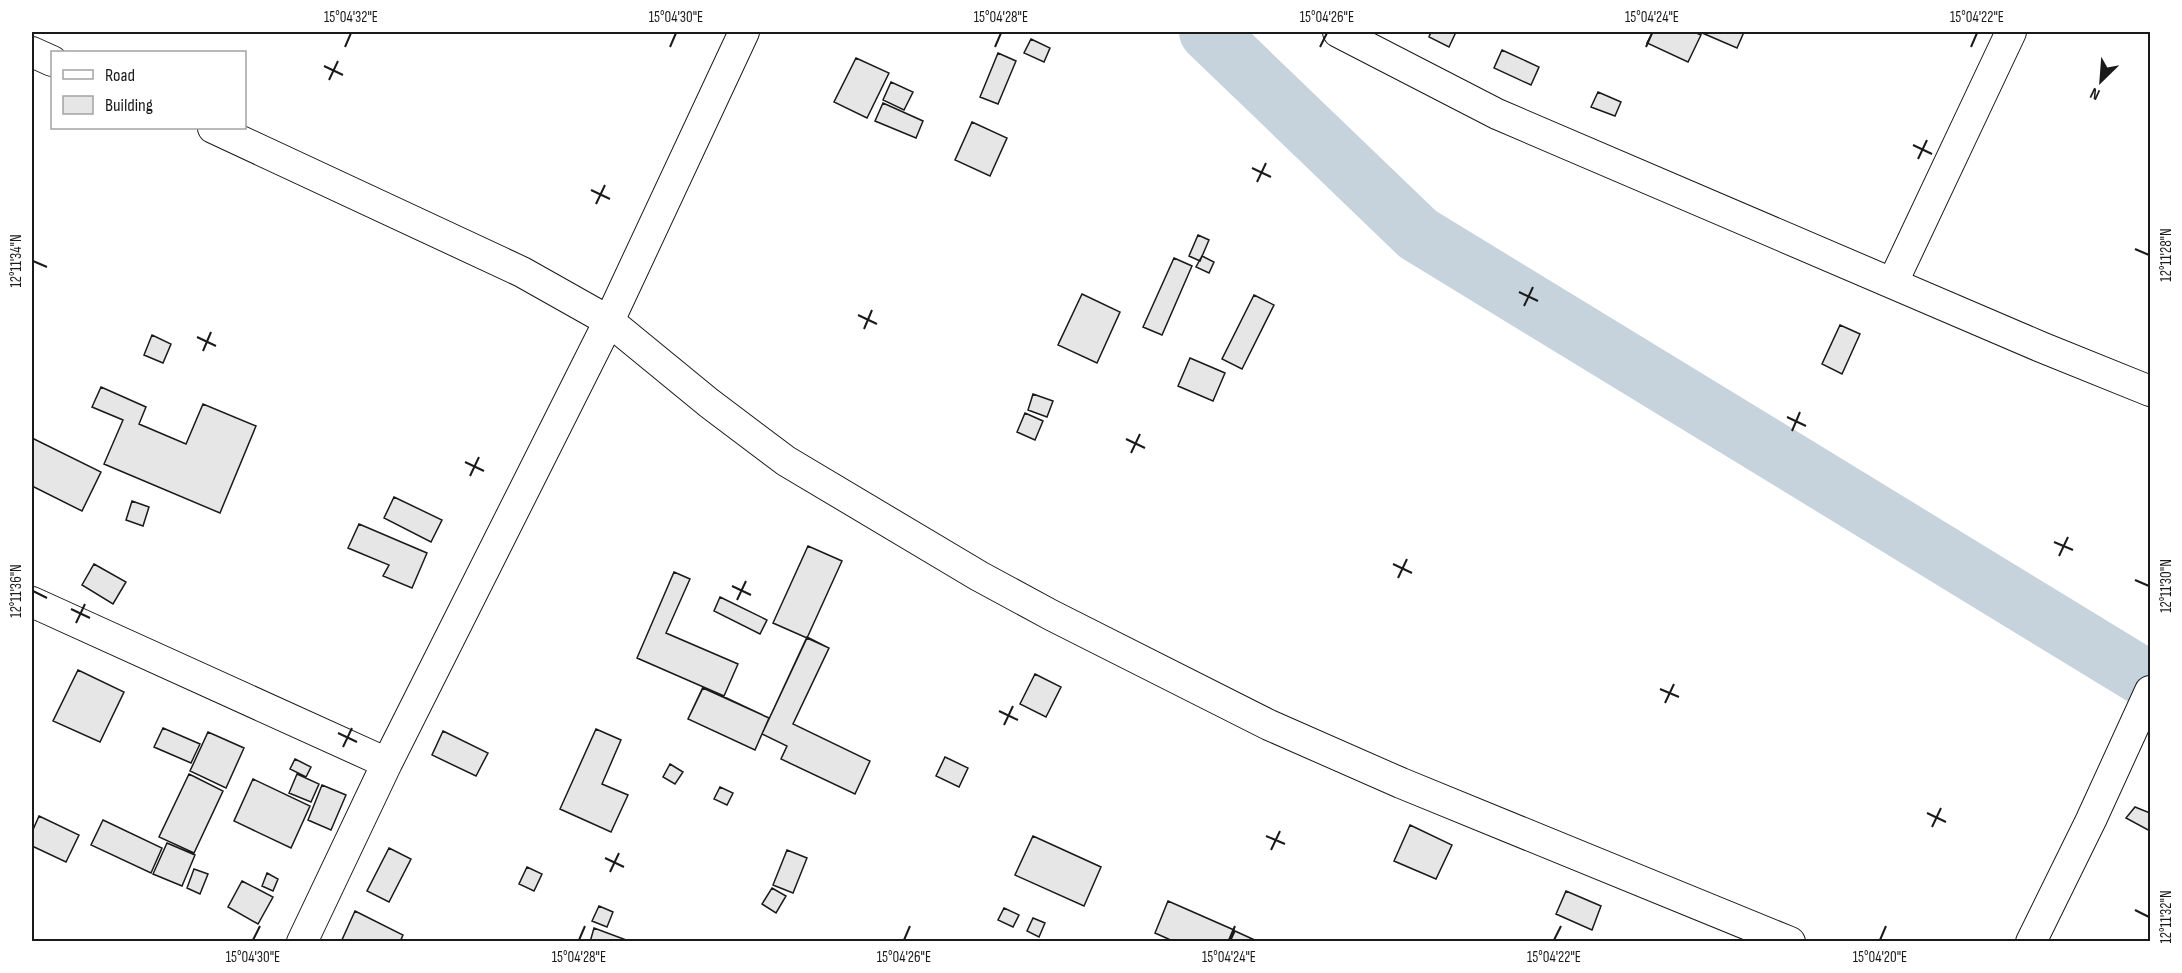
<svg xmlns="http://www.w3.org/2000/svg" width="2182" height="973" viewBox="0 0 2182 973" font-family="'Sofia Sans Condensed',sans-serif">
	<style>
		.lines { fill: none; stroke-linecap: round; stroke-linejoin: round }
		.river { stroke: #c6d2dc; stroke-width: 58 }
		.building { fill: #e6e6e6; stroke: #1a1a1a; stroke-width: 1.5 }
		.minor-casing { stroke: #1a1a1a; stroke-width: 32 }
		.minor { stroke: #fff; stroke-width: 30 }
		.ticks { fill: none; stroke: #1a1a1a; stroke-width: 2 }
		.neatline { fill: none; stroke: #1a1a1a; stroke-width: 2 }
		.ticks-label { font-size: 15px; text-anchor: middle; fill: #1a1a1a }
	</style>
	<rect width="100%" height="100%" fill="#fff"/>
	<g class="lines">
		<path class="river" d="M1208,32L1418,234L2150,681"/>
	</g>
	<path class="building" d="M1431,32H1456L1449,47L1429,37Z
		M1653,32H1694L1701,35L1688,62L1647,43Z
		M1700,32H1744L1737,48Z
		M1031,39L1050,48L1044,62L1024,53Z
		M1502,50L1539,67L1531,85L1494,68Z
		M998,53L1016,61L998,104L980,97Z
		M856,58L889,73L867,118L834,102Z
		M891,82L913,92L904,110L883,100Z
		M1598,92L1621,102L1615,116L1591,107Z
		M883,103L923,121L916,138L875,121Z
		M972,122L1007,138L990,176L955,160Z
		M1198,235L1209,240L1200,261L1189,256Z
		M1202,256L1214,262L1209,273L1196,267Z
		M1174,258L1192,266L1162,335L1143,327Z
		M1082,294L1120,312L1097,363L1058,345Z
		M1254,295L1274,305L1242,369L1222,359Z
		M1840,325L1860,334L1842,374L1822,364Z
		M152,335L171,344L163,363L144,355Z
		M1190,358L1225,373L1213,401L1178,386Z
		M101,387L146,407L139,424L186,444L203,404L256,426L220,513L104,464L123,420L92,407Z
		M1033,394L1053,401L1047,417L1028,410Z
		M1025,413L1043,421L1035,440L1017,432Z
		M32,438L101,472L82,511L32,486Z
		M394,497L442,520L431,542L384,518Z
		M132,501L149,507L143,526L126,520Z
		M359,524L427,553L412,588L383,576L389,565L348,548Z
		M808,546L842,561L807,638L773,623Z
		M94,564L126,582L113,604L82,585Z
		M674,572L690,579L666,633L738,664L724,696L637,658Z
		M720,597L767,620L760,634L714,611Z
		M807,637L829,648L793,724L870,761L855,794L781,759L787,746L762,734Z
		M807,638L829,648L793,724L870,761L855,794L781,759L787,746L762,734Z
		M78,670L124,692L100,742L53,721Z
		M1035,674L1061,687L1046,717L1020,704Z
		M703,687L769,718L755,750L688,719Z
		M703,688L769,718L755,750L688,719Z
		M163,728L200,744L191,763L154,747Z
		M596,729L621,740L602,784L628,795L611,832L560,809Z
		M443,731L488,753L476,776L432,755Z
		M208,732L244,748L226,788L190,771Z
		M945,757L968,768L959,787L936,776Z
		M295,759L311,767L306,777L290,769Z
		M670,764L683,772L675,784L663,777Z
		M189,774L223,791L194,853L159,837Z
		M297,774L319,784L311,802L289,793Z
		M253,779L310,806L291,848L234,821Z
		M322,785L346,795L331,830L308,820Z
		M720,787L733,793L727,805L714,799Z
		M2135,807L2150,813V831L2126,818Z
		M39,816L79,835L66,862L32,846V832Z
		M103,820L162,848L151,873L91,845Z
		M1410,825L1452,845L1436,879L1394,861Z
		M1033,836L1101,867L1084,906L1015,875Z
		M167,843L195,855L182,886L153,874Z
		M389,848L411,859L389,902L367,891Z
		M787,850L807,858L793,893L773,885Z
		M527,867L542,874L534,891L519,884Z
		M194,869L208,874L200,894L187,888Z
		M267,873L278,879L273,891L262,886Z
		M242,881L273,897L258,924L228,907Z
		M772,888L786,896L776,913L762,904Z
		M1566,891L1601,906L1592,930L1556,914Z
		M1168,901L1234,930L1229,942H1175L1155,933Z
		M599,906L613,912L607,927L592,921Z
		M1004,908L1019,915L1013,927L998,920Z
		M355,911L403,935L400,942H341Z
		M1033,918L1045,923L1039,937L1027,931Z
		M594,928L629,941V942H590Z
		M1235,931L1259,942H1230Z"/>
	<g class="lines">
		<g class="minor-casing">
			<path id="minor" d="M1338,32L1497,114L2041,347L2150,391
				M32,52L52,61
				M213,128L522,272L609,321L744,32
				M1893,282L2011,32
				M32,602L387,763
				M302,942L387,763L609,321L709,403L786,461L979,576L1051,615L1269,725L1401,783L1790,942
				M2031,942L2091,820L2150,691"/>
		</g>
		<use href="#minor" class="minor"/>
	</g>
	<path class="ticks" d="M345,47L351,33M670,47L676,33M995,47L1001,33M1320,47L1327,33M1646,47L1652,33M1971,47L1977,33M324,66L343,75M329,80L338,61M1913,145L1932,154M1918,159L1927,140M1252,168L1271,177M1257,182L1266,163M591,190L610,199M596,204L605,185M2135,249L2149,255M33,261L47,267M1519,292L1538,301M1524,306L1533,287M858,315L877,324M864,329L872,310M197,337L216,346M203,351L211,332M1787,417L1806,426M1792,431L1800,412M1126,439L1145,448M1131,453L1140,434M465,462L484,471M470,476L479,457M2054,542L2073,550M2059,556L2068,537M1393,564L1412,573M1398,578L1407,559M2135,580L2149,586M732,586L751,595M33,591L47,598M737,600L746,581M71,609L90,618M76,623L85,604M1660,689L1679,697M1665,703L1674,684M999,711L1018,720M1004,725L1013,706M338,733L357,742M343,747L352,728M1927,813L1946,822M1932,827L1941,808M1266,836L1285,844M1271,850L1280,831M605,858L624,867M610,872L619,853M2135,910L2149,917M253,940L260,926M579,940L585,926M904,940L910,926M1229,940L1235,926M1554,940L1561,926M1880,940L1886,926"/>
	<rect width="2182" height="973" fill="none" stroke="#ffffff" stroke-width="66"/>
	<rect x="51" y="51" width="195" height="78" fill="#ffffff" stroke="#a3a3a3" stroke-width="1.5"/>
	<rect x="63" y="70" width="30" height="9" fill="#ffffff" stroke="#a3a3a3" stroke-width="1.5"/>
	<text x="105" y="81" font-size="18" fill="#1a1a1a">Road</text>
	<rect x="63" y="96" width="30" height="18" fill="#e6e6e6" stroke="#a3a3a3" stroke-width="1.5"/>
	<text x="105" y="111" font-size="18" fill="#1a1a1a">Building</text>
	<g transform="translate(2101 81) rotate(205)" stroke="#ffffff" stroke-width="4.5" paint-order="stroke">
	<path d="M0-4.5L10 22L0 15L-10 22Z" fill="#1a1a1a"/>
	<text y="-9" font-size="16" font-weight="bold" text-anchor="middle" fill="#1a1a1a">N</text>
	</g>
	<rect x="33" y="33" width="2116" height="907" class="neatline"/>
	<g class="ticks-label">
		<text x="351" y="22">15°04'32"E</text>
		<text x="676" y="22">15°04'30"E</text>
		<text x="1001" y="22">15°04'28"E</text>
		<text x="1327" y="22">15°04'26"E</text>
		<text x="1652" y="22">15°04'24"E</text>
		<text x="1977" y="22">15°04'22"E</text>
		<text transform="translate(2166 255) rotate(-90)" y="5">12°11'28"N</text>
		<text transform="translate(16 261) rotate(-90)" y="5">12°11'34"N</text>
		<text transform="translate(2166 586) rotate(-90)" y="5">12°11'30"N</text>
		<text transform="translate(16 591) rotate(-90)" y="5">12°11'36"N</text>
		<text transform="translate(2166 917) rotate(-90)" y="5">12°11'32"N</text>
		<text x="253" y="962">15°04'30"E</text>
		<text x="579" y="962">15°04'28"E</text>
		<text x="904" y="962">15°04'26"E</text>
		<text x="1229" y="962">15°04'24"E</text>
		<text x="1554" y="962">15°04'22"E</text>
		<text x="1880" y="962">15°04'20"E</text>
	</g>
</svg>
